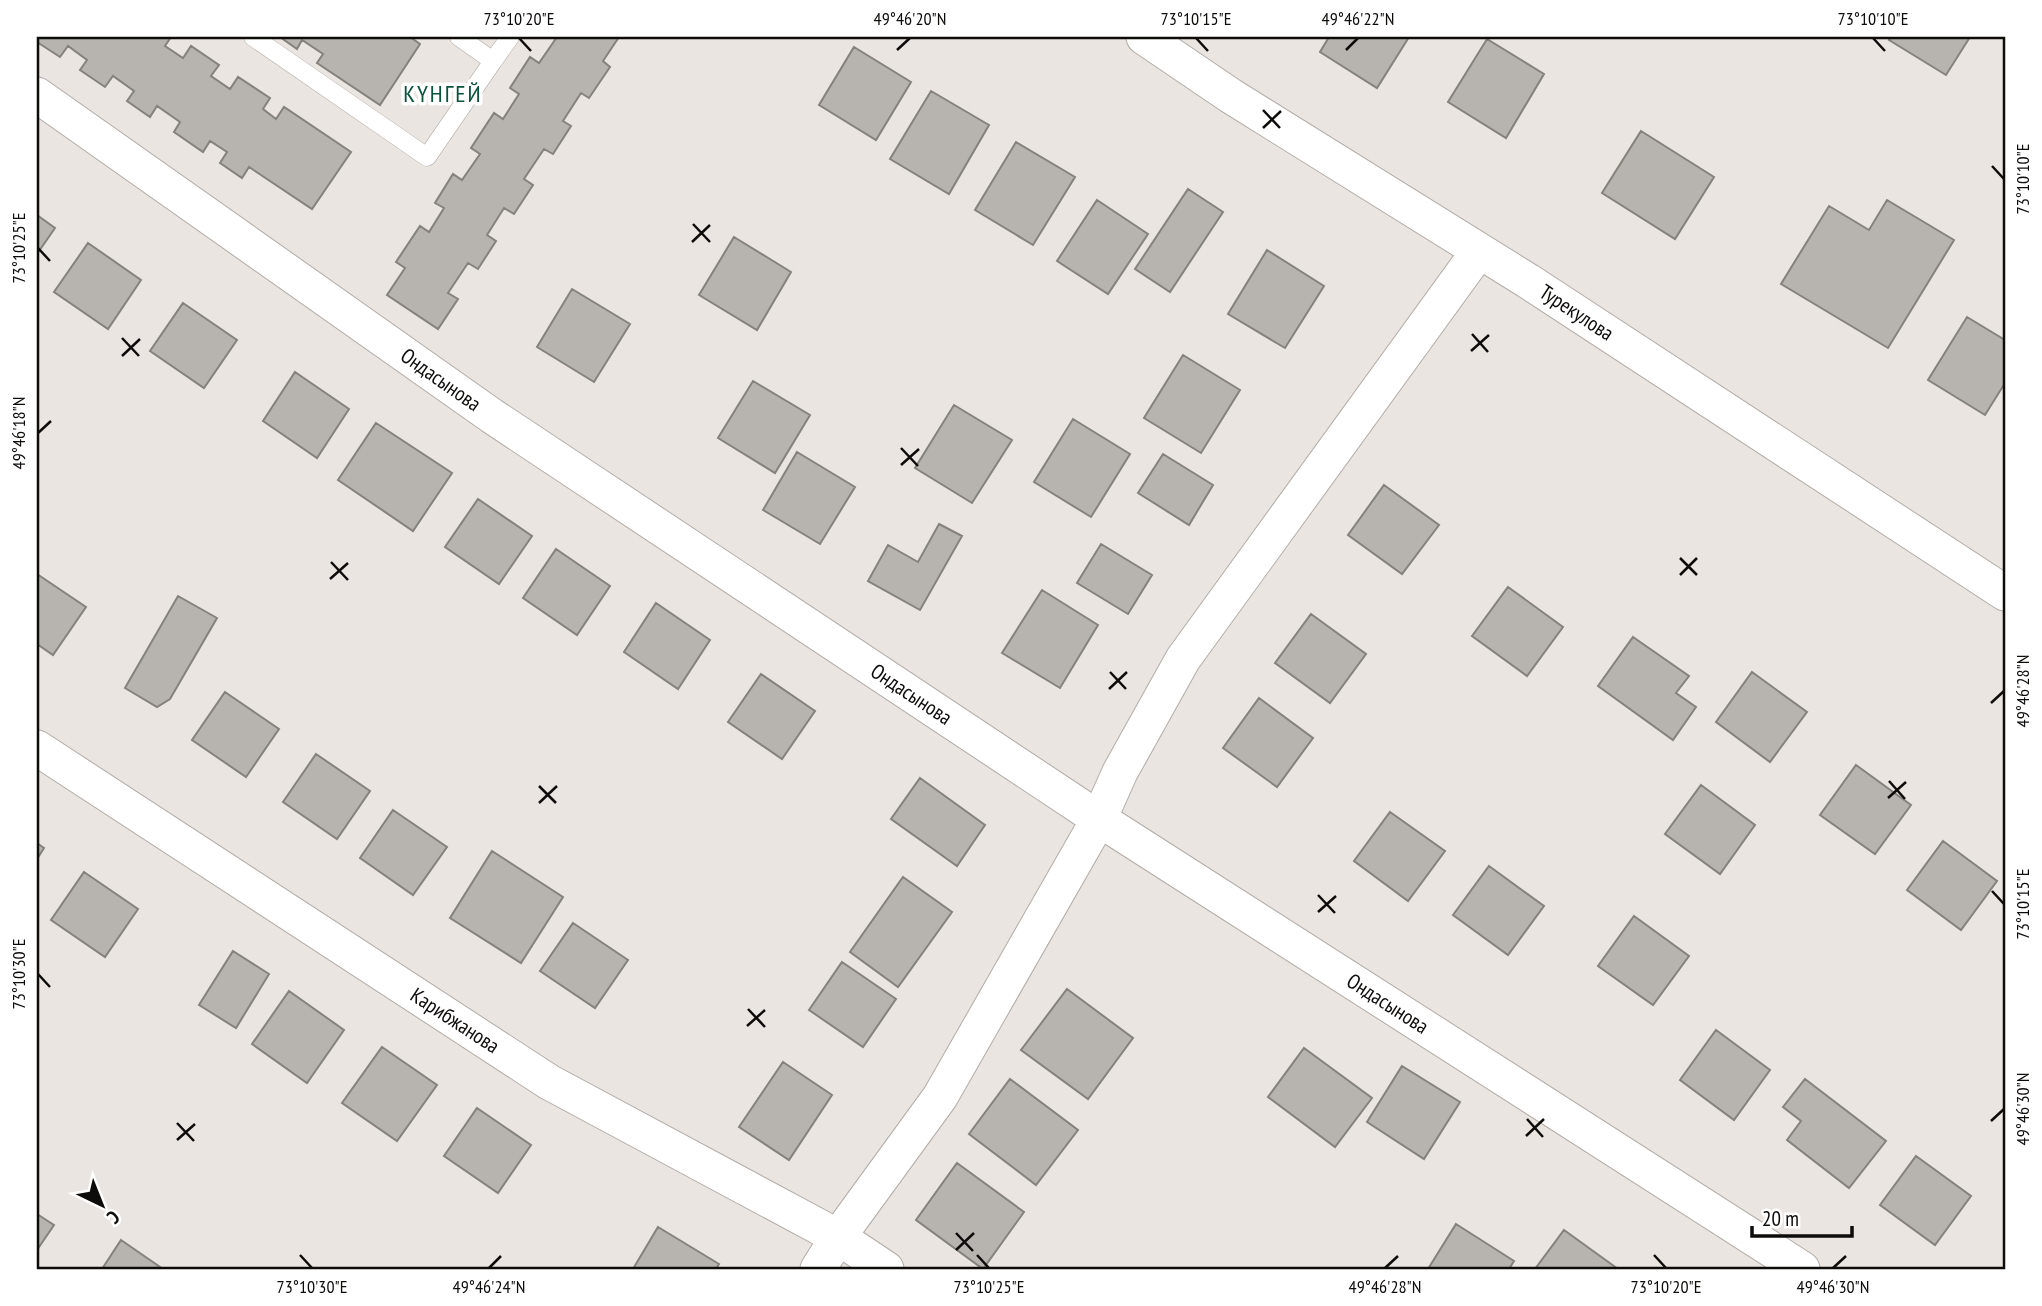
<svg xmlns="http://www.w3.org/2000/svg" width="2042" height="1306" viewBox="0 0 2042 1306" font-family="'PT Sans Narrow',sans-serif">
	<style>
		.building { fill: #b7b4af; stroke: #85827d; stroke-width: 2 }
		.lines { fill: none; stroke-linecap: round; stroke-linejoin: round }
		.lane-casing { stroke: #b2aca8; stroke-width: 19 }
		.street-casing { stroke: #b2aca8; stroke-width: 37 }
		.lane { stroke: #fff; stroke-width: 18 }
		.street { stroke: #fff; stroke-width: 35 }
		.ticks { fill: none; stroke: #0e0c0b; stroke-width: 2.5 }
		.labels { text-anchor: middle; stroke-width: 7; stroke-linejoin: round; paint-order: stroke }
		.street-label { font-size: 21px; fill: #0e0c0b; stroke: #fff }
		.quarter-label { font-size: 24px; letter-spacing: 2px; fill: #09533a; stroke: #fff }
		.neatline { fill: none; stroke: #0e0c0b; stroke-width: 2.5 }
		.ticks-label { font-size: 18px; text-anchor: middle; fill: #0e0c0b }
	</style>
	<rect width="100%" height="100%" fill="#eae5e0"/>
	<path class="building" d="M37,37H171L165,46L183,58L191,46L219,65L211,76L230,89L238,77L270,98L263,109L276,119L284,107L351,152L312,209L249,167L242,178L220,163L227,152L210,141L203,152L174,132L180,122L157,106L150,117L127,101L134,91L113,76L105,87L80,70L87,60L68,46L60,57L37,42Z
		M280,37H410L420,44L380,105L317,63L323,54L302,40L297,49Z
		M557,37H619L603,61L610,67L589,98L581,93L563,121L571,126L553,154L544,149L524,179L533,185L514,214L504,208L487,235L496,241L478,269L468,263L448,293L458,299L438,329L387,295L405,268L396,262L420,226L429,232L444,208L435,203L453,174L462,180L480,154L471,148L494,113L503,119L519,94L510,88L530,57L539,63Z
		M1329,37H1409L1377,88L1320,52Z
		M1891,37H1970L1946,75L1889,40Z
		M1487,39L1544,74L1506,138L1448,102Z
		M854,47L911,82L876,140L819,105Z
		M931,91L989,125L949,194L890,159Z
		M1641,131L1714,177L1675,239L1602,193Z
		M1016,142L1075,177L1033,245L975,210Z
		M1188,189L1223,212L1170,292L1135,269Z
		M1097,200L1148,234L1108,294L1057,261Z
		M1887,200L1954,240L1888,348L1781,284L1829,206L1869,230Z
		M37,215L55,228L37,254Z
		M734,237L791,272L757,330L699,295Z
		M88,243L141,280L108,329L54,292Z
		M1267,250L1324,286L1285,348L1228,314Z
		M572,289L630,324L594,382L537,347Z
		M183,303L237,340L204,388L150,351Z
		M1967,317L2005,340V383L1985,415L1928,380Z
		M1183,355L1240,390L1201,453L1144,418Z
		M295,372L349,409L317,458L263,421Z
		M753,381L810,415L775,473L718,438Z
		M954,405L1012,440L972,503L915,468Z
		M1073,419L1130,454L1091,517L1034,482Z
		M376,423L452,473L413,531L338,480Z
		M797,452L855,487L820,544L763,510Z
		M1163,454L1213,485L1189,525L1138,493Z
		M1384,485L1439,525L1402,574L1348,535Z
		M478,499L532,536L499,584L445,547Z
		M939,524L962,536L920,610L868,581L888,545L918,562Z
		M1101,544L1152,575L1128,614L1077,583Z
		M556,549L610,586L577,635L523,598Z
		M37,574L86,607L53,655L37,644Z
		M1508,587L1563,627L1527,676L1472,636Z
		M1042,590L1098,625L1060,688L1002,653Z
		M178,596L217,618L170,699L157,707L125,688Z
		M656,603L710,640L678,689L624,652Z
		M1311,614L1366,654L1330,703L1275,663Z
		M1633,637L1689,676L1676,693L1696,707L1673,740L1598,686Z
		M1752,672L1807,712L1770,762L1716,722Z
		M761,674L815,711L782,759L728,722Z
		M225,692L279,729L246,777L192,740Z
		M1259,698L1313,738L1277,787L1223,748Z
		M316,754L370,791L337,839L283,802Z
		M1856,765L1911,805L1875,854L1820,815Z
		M920,778L985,825L957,866L891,819Z
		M1701,785L1755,825L1720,874L1665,834Z
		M393,810L447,847L413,895L360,858Z
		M1390,812L1445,851L1408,901L1354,861Z
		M1943,841L1997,881L1961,930L1907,890Z
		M37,843L44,848L37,859Z
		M492,851L563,897L521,963L450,918Z
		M1489,866L1544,906L1508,955L1453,915Z
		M84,872L138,909L105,957L51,920Z
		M903,877L952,912L898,987L850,952Z
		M1634,916L1689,956L1653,1005L1598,966Z
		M573,923L628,960L595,1008L540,971Z
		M233,951L269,974L236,1028L199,1005Z
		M842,962L896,999L863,1047L809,1010Z
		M1067,989L1133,1038L1088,1099L1021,1050Z
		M289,991L344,1030L307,1083L252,1044Z
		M1716,1030L1770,1070L1734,1120L1680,1080Z
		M382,1047L437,1085L397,1141L342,1103Z
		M1304,1048L1372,1098L1335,1147L1268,1097Z
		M783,1062L832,1095L789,1160L739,1127Z
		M1402,1066L1460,1102L1424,1159L1367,1122Z
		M1010,1079L1078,1130L1036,1185L969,1134Z
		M1805,1079L1886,1141L1849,1188L1787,1140L1801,1121L1783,1107Z
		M477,1108L531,1145L498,1193L444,1156Z
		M1916,1156L1971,1196L1935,1245L1880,1205Z
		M957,1163L1024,1212L983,1269L916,1220Z
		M37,1214L54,1225L37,1250Z
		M1456,1224L1514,1261L1509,1269H1428Z
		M658,1227L719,1264L716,1269H633Z
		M1564,1230L1618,1269H1535Z
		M121,1240L163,1269H102Z"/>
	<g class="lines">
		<g class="lane-casing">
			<path id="lane" d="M253,37L427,157L493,61
				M459,37L493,61L510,37"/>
		</g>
		<g class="street-casing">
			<g id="street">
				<path id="s1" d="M1144,37L1231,96L1528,281L2005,593"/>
				<path id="s2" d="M37,95L492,416L1099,819L1802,1269"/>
				<path id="s3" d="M37,748L549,1082L838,1237L886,1269"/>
				<path d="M818,1269L838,1237L940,1097L1099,819L1120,772L1183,659L1479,251"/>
			</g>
		</g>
		<use href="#lane" class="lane"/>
		<use href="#street" class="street"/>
	</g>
	<path class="ticks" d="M519,38L531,51M1196,38L1208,51M1873,38L1885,51M897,50L910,38M1346,50L1358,38M1263,110L1280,128M1263,128L1281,111M1992,166L2004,179M693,224L710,242M692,242L710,225M38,248L50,261M1472,334L1488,352M122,338L139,356M1471,351L1489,335M122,356L140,339M38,433L51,421M901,448L918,466M901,465L919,449M1680,558L1697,575M331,562L348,580M1680,575L1697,558M330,579L348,563M1110,672L1126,689M1109,689L1127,672M1991,703L2004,691M1889,781L1905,799M539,786L556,803M1888,798L1906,782M539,803L557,786M1992,891L2004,904M1318,895L1335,913M1318,912L1336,896M38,974L50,987M748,1009L765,1027M747,1026L765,1010M1527,1119L1543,1137M1991,1121L2004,1109M177,1123L194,1141M1526,1136L1544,1119M177,1140L195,1124M956,1233L973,1251M956,1250L974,1233M300,1255L312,1268M977,1255L989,1268M1654,1255L1666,1268M489,1268L501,1256M1385,1268L1398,1256M1833,1268L1846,1256"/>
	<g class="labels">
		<g class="street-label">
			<text dy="7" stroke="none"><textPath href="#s1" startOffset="513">Турекулова</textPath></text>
			<text dy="7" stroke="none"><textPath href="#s2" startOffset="494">Ондасынова</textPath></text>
			<text dy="7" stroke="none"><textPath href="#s2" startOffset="1060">Ондасынова</textPath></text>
			<text dy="7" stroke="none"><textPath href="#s2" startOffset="1628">Ондасынова</textPath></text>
			<text dy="7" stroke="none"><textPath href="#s3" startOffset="499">Карибжанова</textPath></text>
		</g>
		<g class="quarter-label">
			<text x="443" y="102">КҮНГЕЙ</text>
		</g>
	</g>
	<rect width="2042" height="1306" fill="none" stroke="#ffffff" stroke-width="77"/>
	<g transform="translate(102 1205) rotate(137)" stroke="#ffffff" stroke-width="5" paint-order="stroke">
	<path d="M0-5L12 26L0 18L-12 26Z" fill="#0e0c0b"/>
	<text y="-10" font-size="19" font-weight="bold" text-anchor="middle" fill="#0e0c0b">С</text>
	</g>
	<path d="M1752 1226v10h100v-10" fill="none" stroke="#0e0c0b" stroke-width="3.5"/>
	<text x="1762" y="1226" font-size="21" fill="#0e0c0b" stroke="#ffffff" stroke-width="5" paint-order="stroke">20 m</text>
	<rect x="38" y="38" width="1966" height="1230" class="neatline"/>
	<g class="ticks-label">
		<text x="519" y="25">73°10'20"E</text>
		<text x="910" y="25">49°46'20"N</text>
		<text x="1196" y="25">73°10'15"E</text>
		<text x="1358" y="25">49°46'22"N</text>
		<text x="1873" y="25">73°10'10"E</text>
		<text transform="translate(2023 179) rotate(-90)" y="6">73°10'10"E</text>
		<text transform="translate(19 248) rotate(-90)" y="6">73°10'25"E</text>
		<text transform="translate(19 433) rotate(-90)" y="6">49°46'18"N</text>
		<text transform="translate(2023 691) rotate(-90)" y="6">49°46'28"N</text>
		<text transform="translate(2023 904) rotate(-90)" y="6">73°10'15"E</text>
		<text transform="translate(19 974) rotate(-90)" y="6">73°10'30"E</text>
		<text transform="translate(2023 1109) rotate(-90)" y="6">49°46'30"N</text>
		<text x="312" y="1293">73°10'30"E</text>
		<text x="489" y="1293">49°46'24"N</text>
		<text x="989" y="1293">73°10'25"E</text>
		<text x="1385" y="1293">49°46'28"N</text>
		<text x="1666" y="1293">73°10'20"E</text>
		<text x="1833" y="1293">49°46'30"N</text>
	</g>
</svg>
